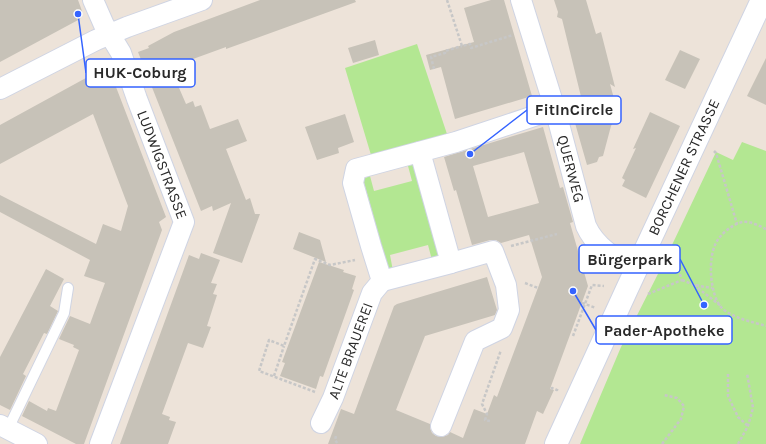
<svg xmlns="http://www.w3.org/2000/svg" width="766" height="444" viewBox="0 0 766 444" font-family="Karla,sans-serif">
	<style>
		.green { fill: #b3e792 }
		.building { fill: #c7c2b8; fill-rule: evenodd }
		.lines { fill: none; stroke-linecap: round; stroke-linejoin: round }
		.lane-casing { stroke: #cfd4e3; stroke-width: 12 }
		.street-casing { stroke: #cfd4e3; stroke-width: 22 }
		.secondary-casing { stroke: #cfd4e3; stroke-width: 24 }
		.path { stroke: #c7c7c7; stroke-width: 2.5; stroke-dasharray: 3 2; stroke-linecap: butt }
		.lane { stroke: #fff; stroke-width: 10 }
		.street { stroke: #fff; stroke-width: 20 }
		.secondary { stroke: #fff; stroke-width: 22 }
		.labels { text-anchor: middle; stroke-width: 4; stroke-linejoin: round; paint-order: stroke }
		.street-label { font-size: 15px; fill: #292929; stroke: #fff }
		.leader { fill: none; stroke: #3463ff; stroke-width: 1.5 }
		.callout-dot { fill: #3463ff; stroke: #fff; stroke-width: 1.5 }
		.callout { fill: #fff; stroke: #3463ff; stroke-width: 1.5 }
		.callout-label { font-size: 16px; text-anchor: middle; font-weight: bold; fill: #292929 }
	</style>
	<rect width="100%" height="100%" fill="#ede3d9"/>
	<path class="green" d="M417,44L447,134L371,155L345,68Z
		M742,142L766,151V444H580L621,347L663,264L716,152L733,160Z
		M417,164L443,257L432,260L428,245L390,255L393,271L389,272L363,179L370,176L374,191L412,181L408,166Z"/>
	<path class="building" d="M0,0H78L82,11L80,19L0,62Z
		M260,0H355L356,2L226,49V47L182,63L173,74L186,104L193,101L195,107L201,105L210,129L238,119L247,141L226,149L246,200L250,198L255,214H260L242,263L213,253L231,203L213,211L212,206L201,211L138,52L149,48L148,46L174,32Z
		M491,0H504L532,96L455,119L441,67L430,70L426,55L474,42L464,8Z
		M554,0H586L596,34L601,32L615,87L610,84L618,113L611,126L603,156L599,157L597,162L587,165L573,116L585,113L562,19L557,17L558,12Z
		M375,40L379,55L353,63L348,48Z
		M680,50L700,59L685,89L665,80Z
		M766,58V105L747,96Z
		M104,72L111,74L166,217L159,222L162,230L84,444H76L22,416L29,401L47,411L48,408L56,411L79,350L73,347L74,345L59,339L70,316L90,324L105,283L84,276L90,260L0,212V195L96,244L103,224L121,231L128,206L93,114L0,164V125L95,73L97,76Z
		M650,112L680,126L646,198L622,186L625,180L622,178L636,148L633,149Z
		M345,114L354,142L338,148L339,153L317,160L305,127Z
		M543,127L560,188L563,187L573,222L570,223L588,286L550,389L554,390L543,414L537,411L525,444H328L341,409L354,414L394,306L397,304L487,277L497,310L495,315L425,336L396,410L430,424V428L432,433L436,436L442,437L448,435L450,432L463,438L474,409L487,414L494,395L497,397L542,277L529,235L501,243L496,240H490L472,245L456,190L454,191L444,157ZM524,152L539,203L488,217L473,166Z
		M299,232L320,240L326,262L293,249Z
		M201,253L220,260L211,283L217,284L213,294L217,295L207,326L211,327L203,348L188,343L162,414L170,417L169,420L176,422L168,444H120L189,255L199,259Z
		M319,262L344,270L343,272L356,276L352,289L354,290L323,377L320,376L316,389L280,376L285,363L282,362Z
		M46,269L64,279L50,306L58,311L47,334L44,333L23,374L26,376L10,410L0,405V357Z"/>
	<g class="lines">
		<g class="lane-casing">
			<path id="lane" d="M8,429L64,313L68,288"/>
		</g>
		<g class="street-casing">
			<g id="street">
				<path id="s1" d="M93,0L104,25L121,53L137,99L184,222L100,444"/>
				<path id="s2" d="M521,0L555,109L586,226C596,248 615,258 636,269"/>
				<path d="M0,89L96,40L127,27L202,0"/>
				<path d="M382,281L451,263L420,152"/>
				<path id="s3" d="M321,423L333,398L372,293L382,281L371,246L353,183L356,169L456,142L555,109"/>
				<path d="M0,425L37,444"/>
				<path d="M441,426L475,341L502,328L509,310L506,285L493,251L451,263"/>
			</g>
		</g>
		<g class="secondary-casing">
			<g id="secondary">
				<path id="s4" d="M556,444L627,289L762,0"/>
			</g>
		</g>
		<path class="path" d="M447,0L462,46L470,44L471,48L513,35
			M434,69L431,57L445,53V51L462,46
			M714,151L716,153L737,224
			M766,229C759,226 751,221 743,222C732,224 719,235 715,245C708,260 710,294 721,307C731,318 753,322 766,326
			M511,246L557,234
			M682,280L694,285L712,288
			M525,283L538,288
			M694,285L721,306
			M648,294L682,280L670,246
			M582,303L596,308
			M573,336L592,285L604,286
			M728,374V396L738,417L748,426
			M274,376L284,346
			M551,389L552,388L557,390L558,388
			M315,392L259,371L269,340L284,346L315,259L330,265L355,260
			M490,421L485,420L487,414L482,404L501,350
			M336,436L335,440L338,444
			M662,444L681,419L684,406L677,398L664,395
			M738,444L748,426L753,408L747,373"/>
		<use href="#lane" class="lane"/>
		<use href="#street" class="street"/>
		<use href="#secondary" class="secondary"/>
	</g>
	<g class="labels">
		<g class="street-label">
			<text dy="5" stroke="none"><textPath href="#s1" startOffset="179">LUDWIGSTRASSE</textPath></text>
			<text dy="5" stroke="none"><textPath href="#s2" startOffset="176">QUERWEG</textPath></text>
			<text dy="5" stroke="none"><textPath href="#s4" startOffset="305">BORCHENER STRASSE</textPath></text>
			<text dy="5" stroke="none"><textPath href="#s3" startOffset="78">ALTE BRAUEREI</textPath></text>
		</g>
	</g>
	<path class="leader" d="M78 14L86 73M470 154L527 110M704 305L680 259M573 291L596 330"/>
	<g class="callout-dot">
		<circle cx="78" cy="14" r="4"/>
		<circle cx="470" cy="154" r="4"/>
		<circle cx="704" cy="305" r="4"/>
		<circle cx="573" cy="291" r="4"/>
	</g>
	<g class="callout">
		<rect x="86" y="59" width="109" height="28" rx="4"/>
		<rect x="527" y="96" width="94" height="28" rx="4"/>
		<rect x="579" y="245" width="101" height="28" rx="4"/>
		<rect x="596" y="316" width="136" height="28" rx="4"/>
	</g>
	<g class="callout-label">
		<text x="140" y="78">HUK-Coburg</text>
		<text x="574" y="115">FitInCircle</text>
		<text x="630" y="265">Bürgerpark</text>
		<text x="664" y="336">Pader-Apotheke</text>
	</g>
</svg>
